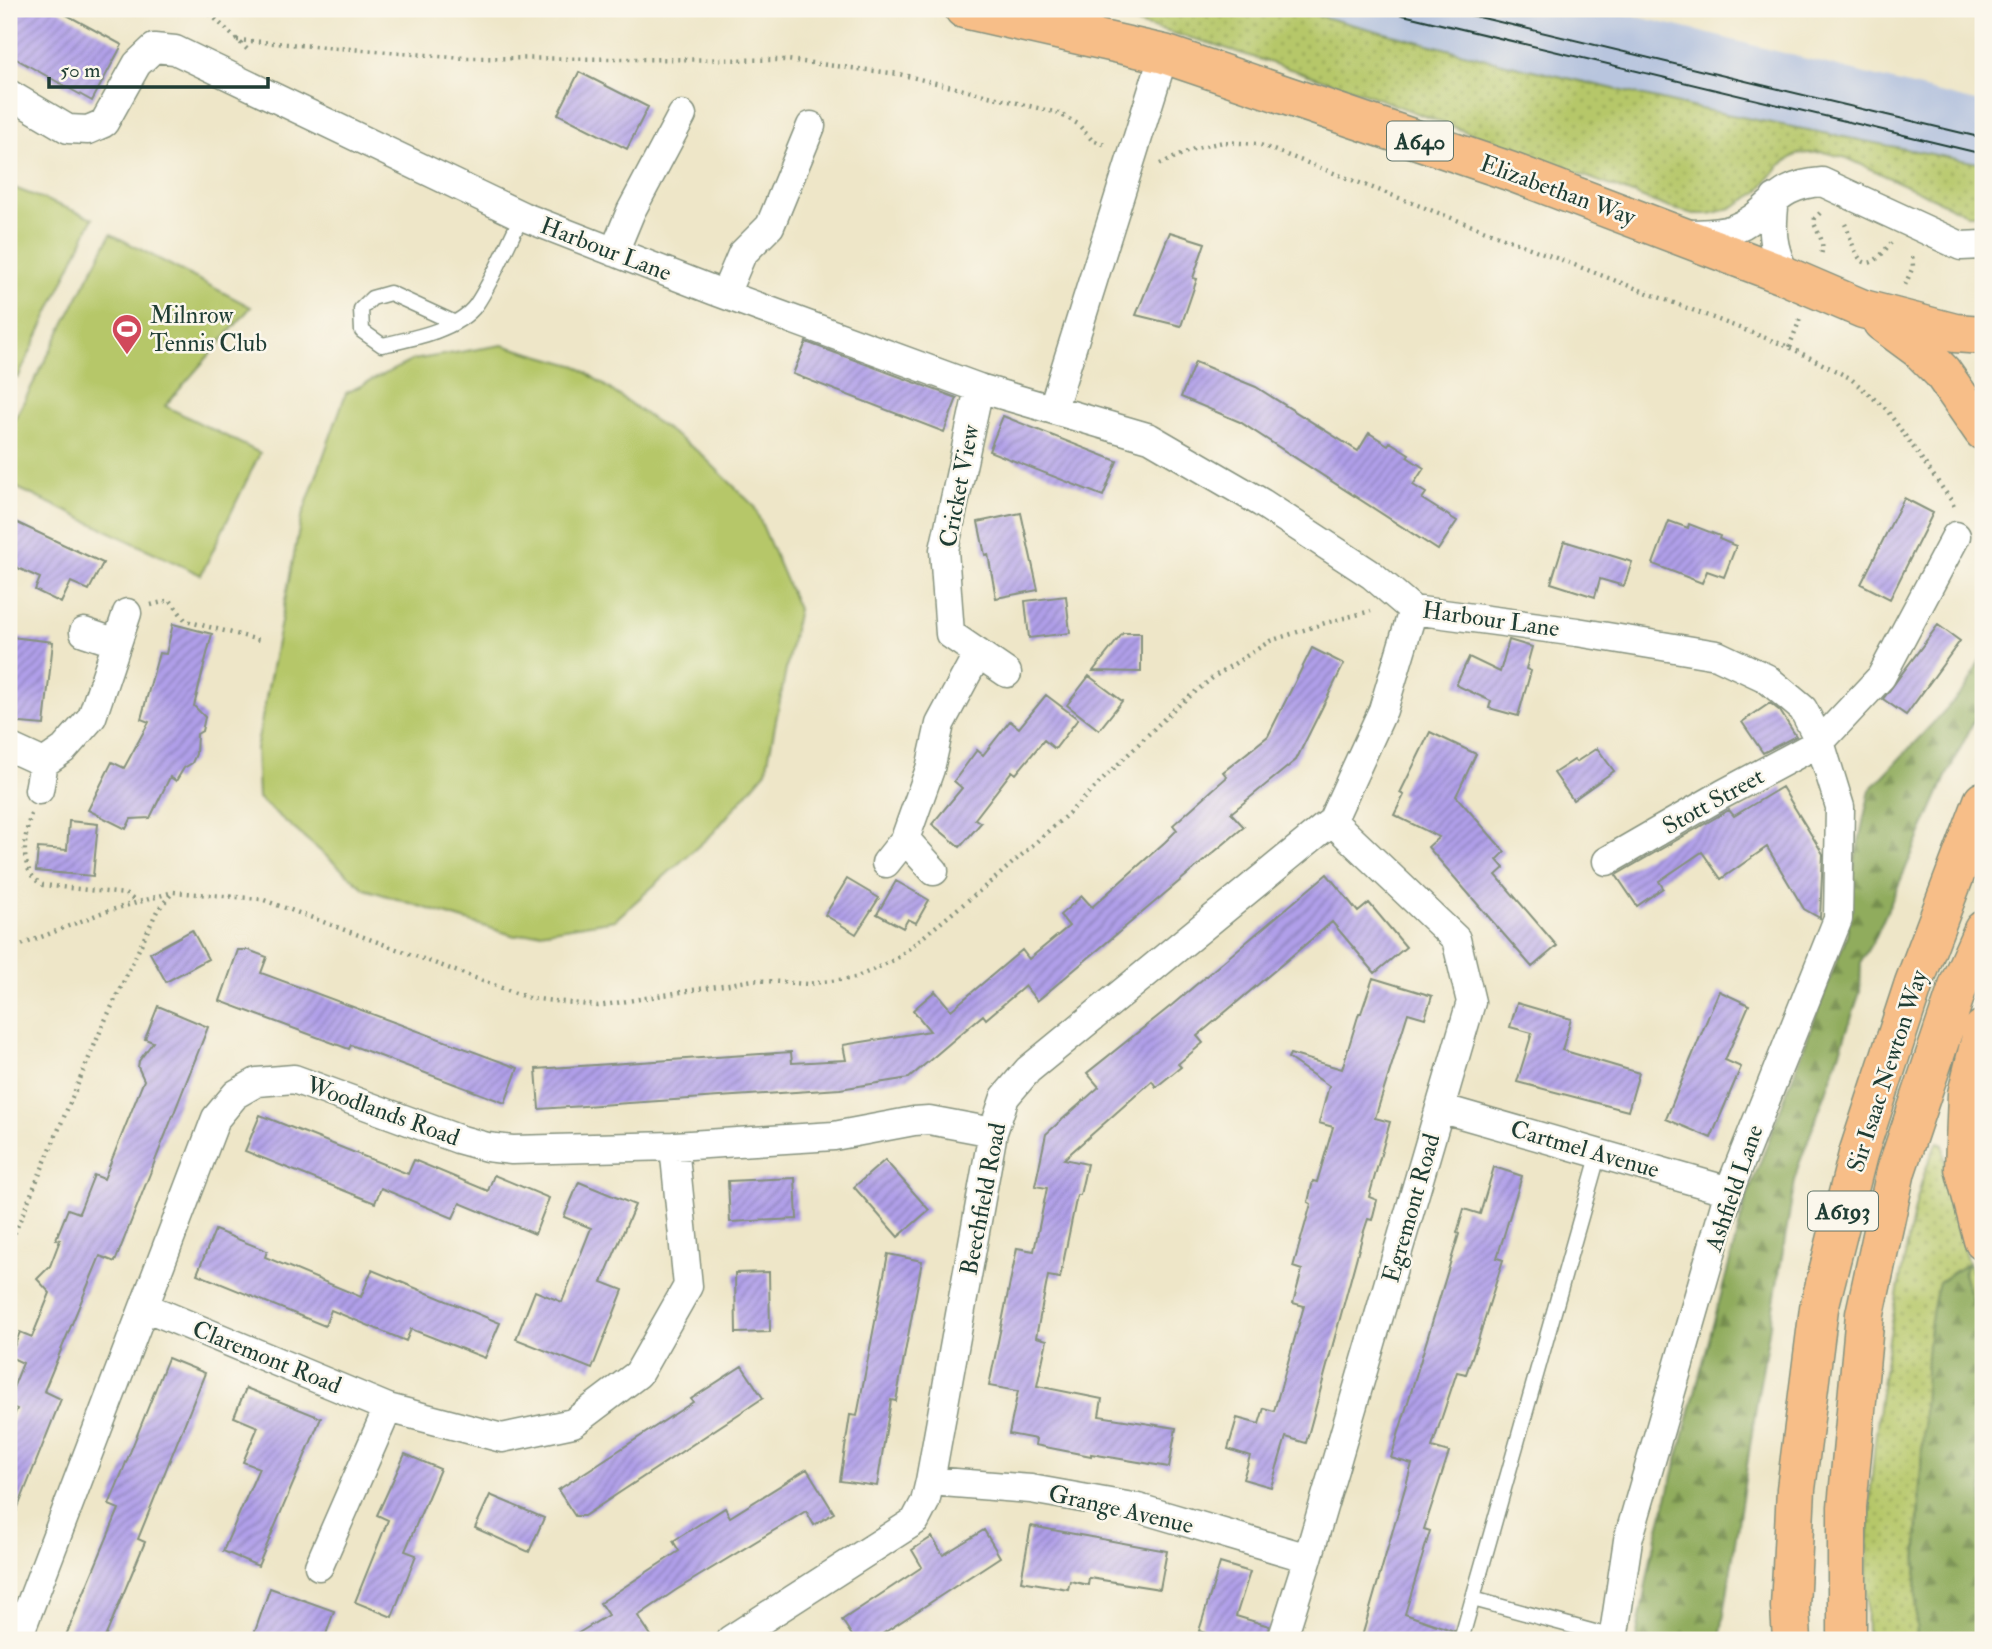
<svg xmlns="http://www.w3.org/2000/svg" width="1992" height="1649" viewBox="0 0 1992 1649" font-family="'IM FELL Double Pica',serif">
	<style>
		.railway { fill: #b8c5de }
		.grass { fill: url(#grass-dots); stroke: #6a824e; stroke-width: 2 }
		.forest { fill: url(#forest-firs); stroke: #587448; stroke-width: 2 }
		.pitch { fill: #b6c769; stroke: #6a824e; stroke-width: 2 }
		.building { fill: url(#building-hatch) }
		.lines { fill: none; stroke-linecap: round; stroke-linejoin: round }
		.lane-casing { stroke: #86927e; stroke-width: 17 }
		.street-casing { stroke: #86927e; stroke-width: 31 }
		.primary-casing { stroke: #86927e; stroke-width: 41 }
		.highway-casing { stroke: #86927e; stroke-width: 41 }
		.path { stroke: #86927e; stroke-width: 4.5; stroke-dasharray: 2 5; stroke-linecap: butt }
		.lane { stroke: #fff; stroke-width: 14 }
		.street { stroke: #fff; stroke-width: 28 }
		.primary { stroke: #f7be88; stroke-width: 38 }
		.highway { stroke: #f7be88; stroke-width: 38 }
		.tram { stroke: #1f3d34; stroke-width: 2 }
		.labels { text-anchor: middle; stroke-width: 5; stroke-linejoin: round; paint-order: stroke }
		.shield { fill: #fbf7ec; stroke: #61756b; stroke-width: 2 }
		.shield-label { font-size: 23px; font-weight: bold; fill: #1f3d34 }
		.street-label { font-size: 24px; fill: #1f3d34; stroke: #fbf7ec }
		.poi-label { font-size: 24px; fill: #1f3d34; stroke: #fbf7ec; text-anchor: start }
	</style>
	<defs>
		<pattern id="grass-dots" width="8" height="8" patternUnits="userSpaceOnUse" patternTransform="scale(1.75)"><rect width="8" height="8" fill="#b6c769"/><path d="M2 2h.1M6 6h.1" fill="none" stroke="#93a357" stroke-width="1.8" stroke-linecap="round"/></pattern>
		<pattern id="forest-firs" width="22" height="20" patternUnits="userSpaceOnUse" patternTransform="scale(1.75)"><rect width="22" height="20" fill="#90ac5d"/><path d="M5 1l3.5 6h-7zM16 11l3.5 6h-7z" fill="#758d4e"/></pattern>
		<pattern id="building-hatch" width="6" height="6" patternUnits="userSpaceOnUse" patternTransform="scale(1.75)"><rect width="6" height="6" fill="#b09fe9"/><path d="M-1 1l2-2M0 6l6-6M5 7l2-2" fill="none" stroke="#8f83be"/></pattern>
	</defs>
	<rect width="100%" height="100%" fill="#fbf7ec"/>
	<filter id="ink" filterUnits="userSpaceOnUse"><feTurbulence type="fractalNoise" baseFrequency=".0143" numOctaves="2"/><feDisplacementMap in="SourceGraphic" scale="14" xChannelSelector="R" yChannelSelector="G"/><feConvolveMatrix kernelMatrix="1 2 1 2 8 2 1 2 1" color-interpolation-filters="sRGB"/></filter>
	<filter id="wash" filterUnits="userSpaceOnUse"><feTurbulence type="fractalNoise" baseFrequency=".00686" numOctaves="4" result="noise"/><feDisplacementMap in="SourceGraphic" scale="28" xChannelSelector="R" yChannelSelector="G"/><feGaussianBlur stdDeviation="1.57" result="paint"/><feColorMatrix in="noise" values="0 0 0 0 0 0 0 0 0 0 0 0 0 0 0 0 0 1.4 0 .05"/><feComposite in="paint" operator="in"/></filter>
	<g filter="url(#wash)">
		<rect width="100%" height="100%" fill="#eee6c8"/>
		<path class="railway" d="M1292,9H1604L1701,32L1983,104V178L1498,62Z"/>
		<path class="grass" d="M1083,9H1292L1498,62L1700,109L1983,164V214H1967L1847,158L1823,152L1798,154L1779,166L1757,193L1731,208L1710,214H1694L1670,208L1358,91L1209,43Z
			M1938,1142L1943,1144L1950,1201L1968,1263L1983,1289V1312L1972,1299L1963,1274L1967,1264L1939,1282C1927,1401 1912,1520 1917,1640H1867C1864,1508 1877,1388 1904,1260C1913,1221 1918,1177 1938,1142Z"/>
		<path class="forest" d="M1983,654V703L1945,779L1876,936L1861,961L1860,992L1830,1081L1797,1170L1758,1394L1720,1640H1636L1651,1558L1747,1197L1847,934L1855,859L1870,790L1967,687Z
			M1968,1263L1963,1274L1972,1299L1983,1312V1640H1917C1914,1576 1919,1511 1922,1447C1926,1391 1924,1336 1939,1282Z"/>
		<path class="pitch" d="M9,186L93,218L18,378L9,374Z
			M111,234L251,307L165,406L260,453L201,575L9,484V430Z
			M502,345L577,366L700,453L754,506L798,609L766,771L713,833L615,920L515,936L365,889L258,798L256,749L301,519L346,393L413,360Z"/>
		<g id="blocks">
			<path class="building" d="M9,9H56L122,45L92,101L9,55Z
				M579,72L648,107L627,149L558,114Z
				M1170,232L1205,243L1193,278L1197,279L1181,326L1136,315Z
				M806,342L957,398L944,432L793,374Z
				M1195,362L1256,387L1358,451L1369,433L1388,445L1390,442L1409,454L1407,457L1424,468L1413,485L1426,493L1422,499L1457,521L1438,550L1240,422L1181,397Z
				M1003,416L1117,461L1103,496L989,451Z
				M1904,498L1933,513L1890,599L1861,584Z
				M1021,513L1038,590L996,598L988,554L985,555L978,522Z
				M9,519L103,563L89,590L71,582L61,603L35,590L40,578L9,564Z
				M1669,521L1688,528L1689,524L1720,536L1719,539L1736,546L1724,577L1707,571L1702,583L1653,564Z
				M1564,541L1632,562L1624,586L1600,579L1595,597L1551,583Z
				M1066,596L1070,633L1029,638L1025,601Z
				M173,624L212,634L194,706L205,717L202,731L197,734L196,754L192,763L184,768L176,781L170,777L150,818L131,819L126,829L88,810L112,762L124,768L149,722L141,719L159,653L166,654Z
				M1938,625L1960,641L1906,715L1883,699Z
				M1123,633H1141V672L1093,671Z
				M11,637L53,642L44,725L9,722Z
				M1509,640L1532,647L1526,669L1531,671L1518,716L1489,708L1491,701L1456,685L1469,657L1500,672Z
				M1312,648L1344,664L1296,760L1231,813L1244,827L1037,1001L1025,986L986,1019L983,1015L909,1078L840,1089L539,1109L536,1069L791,1052L792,1063L846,1060L843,1045L930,1031L913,1010L935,991L951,1010L1022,950L1029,959L1069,926L1060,915L1082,896L1092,907L1165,842L1177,830L1173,825L1227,777L1223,772L1268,736Z
				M1089,676L1122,701L1099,730L1067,705Z
				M1046,695L1078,719L1055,749L1044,740L1016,774L1012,771L975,819L981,823L960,847L932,824L962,788L954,781L977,750L983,755L1010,721L1019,728Z
				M1770,703L1780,711L1796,736L1763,753L1742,722Z
				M1430,732L1476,754L1456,796L1505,852L1497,860L1504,868L1496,875L1557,946L1532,967L1428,847L1439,837L1394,815L1404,795L1400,793Z
				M1597,748L1614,771L1573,800L1554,773L1574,760L1576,762Z
				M1782,787L1823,854L1820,918L1804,909L1767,847L1721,879L1702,852L1659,881L1663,888L1637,906L1616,875L1729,810L1734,816Z
				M69,821L98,824L93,876L36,871L38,848L67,850Z
				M1327,874L1358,912L1369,903L1406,947L1375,973L1332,922L1197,1036L1203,1043L1178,1064L1181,1067L1156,1087L1152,1081L1064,1159L1087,1164L1080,1195H1077L1060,1278L1048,1276L1036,1337L1047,1340L1037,1386L1102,1399L1099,1416L1176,1428L1169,1467L1091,1454V1456L1035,1445L1036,1439L1009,1434L1018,1391L989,1386L1017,1248L1034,1251L1047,1188L1035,1186L1046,1134L1099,1087L1087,1073L1172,1005Z
				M847,879L879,898L856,934L825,915Z
				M896,881L929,900L916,923L908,919L903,928L877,914Z
				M192,930L208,959L166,982L150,953Z
				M238,950H248L267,957L261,973L518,1068L505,1103L351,1045L349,1049L220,1001Z
				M1373,978L1432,996L1425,1018L1408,1013L1375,1118L1390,1122L1369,1197L1377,1200L1372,1220L1368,1219L1363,1234L1306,1443L1286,1437L1271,1487L1243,1479L1250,1456L1228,1449L1237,1418L1259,1424L1264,1408L1274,1411L1304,1306L1293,1303L1302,1270L1293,1267L1311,1204L1308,1202L1313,1181L1317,1182L1333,1127L1319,1123L1329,1086L1288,1058L1290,1054L1342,1069L1359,1013H1361Z
				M1719,991L1749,1005L1725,1060L1741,1067L1711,1138L1666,1119Z
				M1517,1003L1571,1019L1562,1050L1639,1073L1628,1111L1517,1082L1532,1033L1510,1027Z
				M158,1006L208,1027L115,1262L100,1256L44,1391L61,1399L9,1530V1428L17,1409L9,1406V1398L23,1363L10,1357L20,1332L32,1337L50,1293L37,1279L50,1266L60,1240L56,1239L68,1209L79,1213L94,1175L104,1179L144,1080L138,1067L139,1061L153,1042L145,1039Z
				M260,1115L408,1174L414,1160L488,1191L494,1175L549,1198L535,1234L460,1203L453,1218L381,1188L375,1203L245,1151Z
				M885,1160L929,1210L898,1237L854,1187Z
				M1494,1167L1522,1176L1497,1258L1503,1260L1478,1340L1466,1374L1457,1372L1432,1447L1449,1452L1424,1529L1430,1531L1405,1614L1454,1631L1452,1640H1361L1412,1464L1391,1458L1459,1234L1457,1233L1464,1209L1480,1214Z
				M795,1178L797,1219L730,1222L728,1181Z
				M579,1182L635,1205L602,1282L623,1290L592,1369L516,1339L535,1291L562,1302L591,1228L564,1217Z
				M215,1230L267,1251L265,1257L361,1297L372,1270L500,1323L485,1358L411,1329L406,1341L331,1310L325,1326L197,1274Z
				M888,1254L922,1261L896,1401L891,1400L877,1486L840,1481L850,1415L857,1416Z
				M769,1272L770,1332L736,1333L735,1273Z
				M168,1358L205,1373L138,1539L145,1542L104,1640H64L119,1509L109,1505Z
				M742,1366L763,1398L584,1516H575L558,1490L693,1402L691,1399Z
				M246,1388L321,1418L258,1566L223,1551L259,1468L243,1462L258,1427L234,1417Z
				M405,1454L440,1469L405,1551L416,1555L392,1617L355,1602L388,1520L377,1515Z
				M807,1469L834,1513L814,1525L806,1511L676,1590L638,1616L654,1640H567L608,1615L600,1603L679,1551L673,1541L725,1508L730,1517Z
				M490,1495L544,1518L529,1552L475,1528Z
				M1031,1526L1167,1551L1160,1589L1089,1578L1088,1585L1070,1581L1068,1589L1021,1581Z
				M984,1530L1000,1557L873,1640H855L842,1620L922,1567L912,1550L932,1537L943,1555Z
				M1220,1563L1250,1572L1236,1616L1269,1626L1266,1640H1229L1199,1631Z
				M270,1588L334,1611L324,1640H252Z"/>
		</g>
	</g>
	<g filter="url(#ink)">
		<use href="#blocks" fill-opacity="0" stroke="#86927e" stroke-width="2"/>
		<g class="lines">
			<g class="lane-casing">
				<path id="lane" d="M453,322L390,293L372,298L361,309L362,331L382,345C410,339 458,330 476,305C493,280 508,243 522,216
					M1473,1599L1613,1637
					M1461,1640L1599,1153"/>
			</g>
			<g class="street-casing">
				<path id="street" d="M9,94L68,129L88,130L104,123L137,64L154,48L175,50L522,216L715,291L979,388L1150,438L1262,503L1372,575L1413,610L1577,632L1717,655L1766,678L1803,709L1820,742L1840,807L1838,919L1729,1191L1628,1540L1613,1640
					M1775,198C1771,231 1771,246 1786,276
					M1685,234C1701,233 1718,235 1733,229C1772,214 1772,185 1822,182L1961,246L1983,245
					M614,252L631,211L682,115
					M725,294L742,254L770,226L811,126
					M979,388L944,550L950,634L1007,673
					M1053,408L1164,54
					M117,643L127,613
					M9,747L44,763L64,749L92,717L117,643L84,632
					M39,790L44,763
					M905,839L934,871
					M1607,861L1723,794L1820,742L1881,677L1956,536
					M886,863L905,839L930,769L940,724L978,653
					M1440,1108L1729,1191
					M145,1307L388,1408L502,1438L573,1423L638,1374L688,1286L674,1146
					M930,1481L1031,1489L1138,1508L1308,1558
					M319,1566L388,1408
					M17,1640L216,1118L236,1094L257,1082L294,1079L458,1139L487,1147L512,1150L674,1146L834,1136L914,1121L929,1120L993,1132
					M730,1640L915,1521L925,1502L930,1481L993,1132L1005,1097L1028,1070L1332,821L1383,710L1413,610
					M1282,1640L1308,1558L1471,1002L1456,939L1332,821"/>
			</g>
			<g class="primary-casing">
				<path id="primary" d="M964,9L1164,54L1509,171L1786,276L1863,309L1955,333L1983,335
					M1882,322L1920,350L1942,372L1983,431"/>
			</g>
			<g class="highway-casing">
				<path id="highway" d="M1983,1029L1967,1094L1964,1168L1983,1240
					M1792,1640L1790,1607L1796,1489L1819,1308L1858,1154L1914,983L1983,801
					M1847,1640V1507L1865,1314L1896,1171L1959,984L1983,930"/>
			</g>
			<path class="path" d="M205,9L250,52
				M237,40L464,58L788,60L899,74L1058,113L1078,124L1092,140L1106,145
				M1160,164L1196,148L1223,142L1258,144L1789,347L1850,378L1886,409L1951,500L1955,509
				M1820,213L1815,218L1814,223C1819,236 1825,241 1821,255
				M1845,224C1852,237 1857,279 1880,256C1884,252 1887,247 1891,243
				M1905,285L1913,267L1912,253
				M1789,347L1801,317
				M151,605L170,600L186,621L263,641
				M31,814C24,837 18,872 43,885L125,894L137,902
				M9,950L101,913L173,892L261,899L529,998L598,1006L753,980L807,984L855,978L896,959L999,875L1070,812L1174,709L1215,676L1270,641L1325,623L1371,611
				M9,1246L103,1025L157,911L173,892"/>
			<use href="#lane" class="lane"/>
			<use href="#street" class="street"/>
			<use href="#primary" class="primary"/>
			<use href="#highway" class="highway"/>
			<path class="tram" d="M1378,9L1983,154
				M1445,9L1983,138"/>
		</g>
	</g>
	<defs>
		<g id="stadium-pin" transform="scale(1.575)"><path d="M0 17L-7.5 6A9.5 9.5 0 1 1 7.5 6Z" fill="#d1495b" stroke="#fbf7ec"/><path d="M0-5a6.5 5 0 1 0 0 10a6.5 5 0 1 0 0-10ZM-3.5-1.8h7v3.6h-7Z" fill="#fff"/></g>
	</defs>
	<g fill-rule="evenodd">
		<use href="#stadium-pin" x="127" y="329"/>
	</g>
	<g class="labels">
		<g class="shield">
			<rect x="1387" y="121.5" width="66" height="39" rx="5"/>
			<rect x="1808" y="1191.5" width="70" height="39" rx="5"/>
		</g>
		<g class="shield-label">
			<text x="1420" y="149">A640</text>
			<text x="1843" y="1219">A6193</text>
		</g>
		<g class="street-label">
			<text transform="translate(1558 190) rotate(20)" y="8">Elizabethan Way</text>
			<text transform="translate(606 249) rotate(21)" y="8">Harbour Lane</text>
			<text transform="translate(959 486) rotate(-79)" y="8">Cricket View</text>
			<text transform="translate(1491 619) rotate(8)" y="8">Harbour Lane</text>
			<text transform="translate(1713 801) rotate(-29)" y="8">Stott Street</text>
			<text transform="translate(1887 1071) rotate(-72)" y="8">Sir Isaac Newton Way</text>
			<text transform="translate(383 1111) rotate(20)" y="8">Woodlands Road</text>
			<text transform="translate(1585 1149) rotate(16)" y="8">Cartmel Avenue</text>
			<text transform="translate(1734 1188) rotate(-71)" y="8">Ashfield Lane</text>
			<text transform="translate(983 1199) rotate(-79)" y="8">Beechfield Road</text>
			<text transform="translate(1411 1208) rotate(-74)" y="8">Egremont Road</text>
			<text transform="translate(267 1357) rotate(22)" y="8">Claremont Road</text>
			<text transform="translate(1121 1509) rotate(13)" y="8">Grange Avenue</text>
		</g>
		<g class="poi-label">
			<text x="150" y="323">Milnrow<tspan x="150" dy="28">Tennis Club</tspan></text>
		</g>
	</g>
	<rect width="1992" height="1649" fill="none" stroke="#fbf7ec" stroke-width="35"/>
	<path d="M49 77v10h219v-10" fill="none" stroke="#1f3d34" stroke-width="3.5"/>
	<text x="60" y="77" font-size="21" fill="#1f3d34" stroke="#fbf7ec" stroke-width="5" paint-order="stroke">50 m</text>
</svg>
